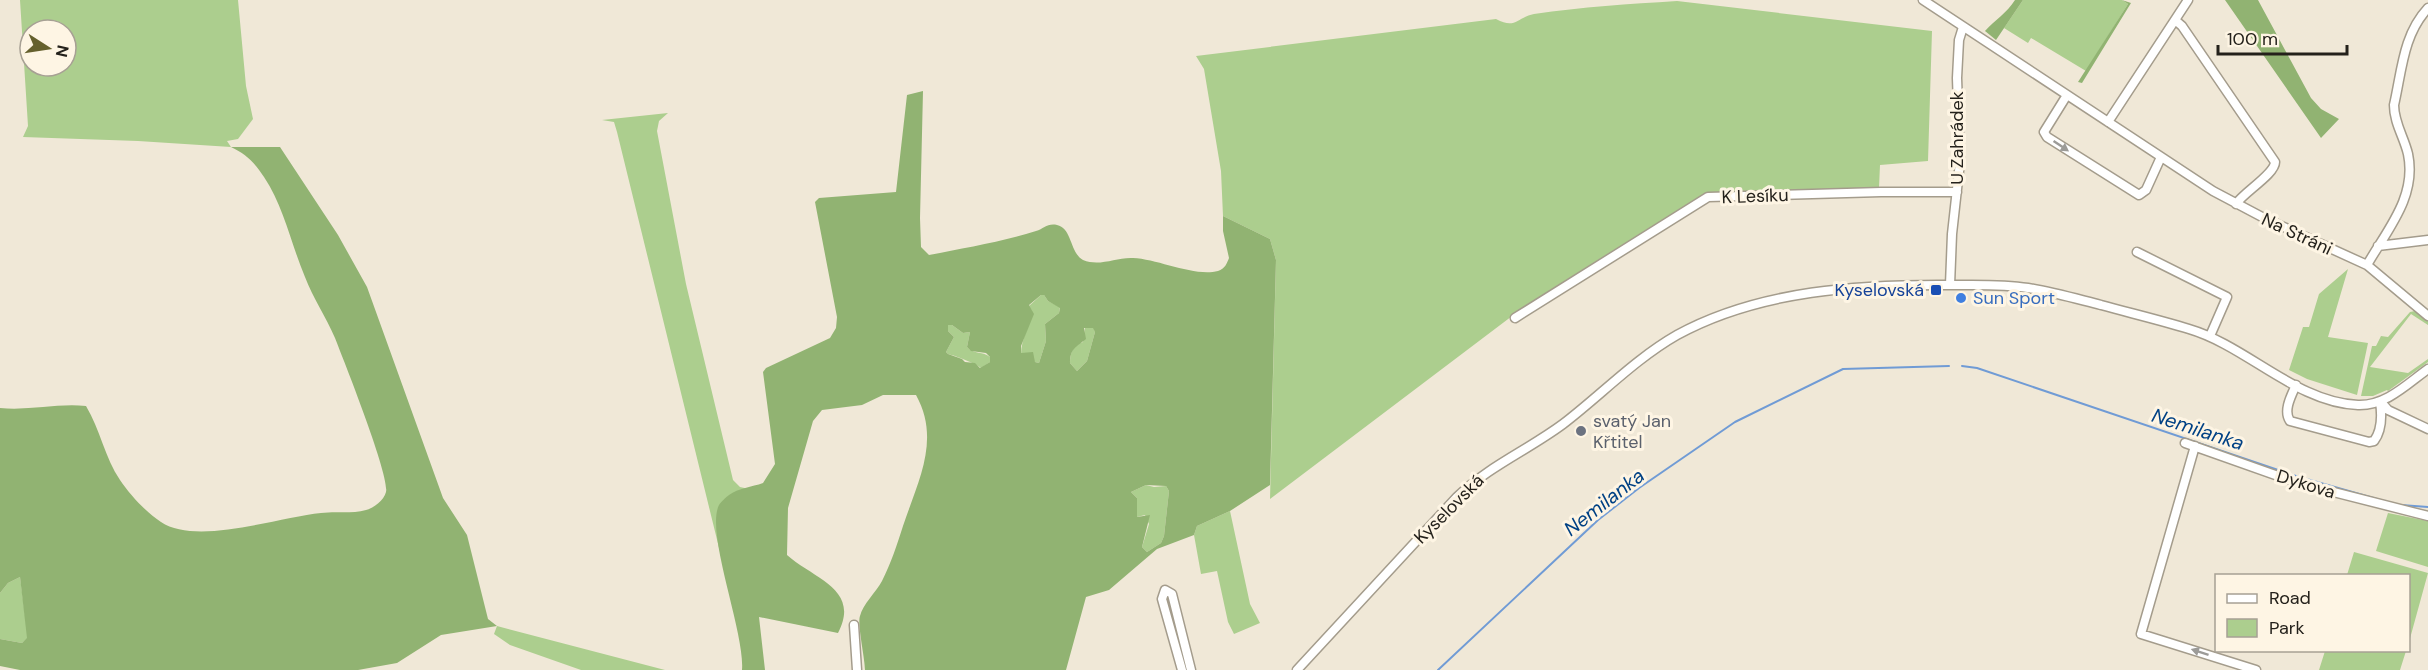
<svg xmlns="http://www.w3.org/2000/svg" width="2428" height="670" viewBox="0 0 2428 670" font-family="'DM Sans',sans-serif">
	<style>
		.green { fill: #acce8e; fill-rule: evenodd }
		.forest { fill: #91b372; fill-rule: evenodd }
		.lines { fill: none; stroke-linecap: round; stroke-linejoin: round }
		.stream { stroke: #709bd5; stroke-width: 2 }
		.street-casing { stroke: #a49c8c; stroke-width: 11 }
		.street { stroke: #fff; stroke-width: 8 }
		.oneway { fill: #9c9b98 }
		.transit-dot { fill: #1a4fb4; stroke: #fef5e4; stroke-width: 2 }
		.shop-dot { fill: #3f7fe0; stroke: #fef5e4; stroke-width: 2 }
		.worship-dot { fill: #6b7280; stroke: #fef5e4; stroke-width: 2 }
		.labels { text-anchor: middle; stroke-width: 6; stroke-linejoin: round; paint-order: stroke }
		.street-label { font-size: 18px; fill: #24211b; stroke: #fef5e4 }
		.transit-label { font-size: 18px; fill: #164399; stroke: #fef5e4; text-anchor: end }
		.shop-label { font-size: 18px; fill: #366cbe; stroke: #fef5e4; text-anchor: start }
		.worship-label { font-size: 18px; fill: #5b616d; stroke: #fef5e4; text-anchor: start }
		.water-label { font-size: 20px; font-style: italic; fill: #004184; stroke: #fef5e4 }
	</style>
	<rect width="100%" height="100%" fill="#f0e8d7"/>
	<path class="green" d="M20,0H238L246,86L253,119L238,139L227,141L231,147L138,141L23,137L28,126ZM30,30H66V66H30Z
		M2023,0H2122L2128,4L2086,71L2031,38L2028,43L2004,28Z
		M1677,1L1932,31L1928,161L1880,165L1879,188L1708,194L1524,307L1270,499L1276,260L1270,239L1223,216L1221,171L1204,69L1196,56L1496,19C1516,30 1517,17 1534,14C1582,7 1629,4 1677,1Z
		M668,113L659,121L657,131L686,284L733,480L740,487L749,489L739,490L717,530L722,560L617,132L614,122L602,120Z
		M2348,269L2328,337L2368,343L2357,395L2307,379L2289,370L2303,327H2309L2319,294Z
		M1041,295H1044L1048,301L1060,307L1059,313L1045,324L1046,341L1039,363L1035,362L1028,354H1021C1021,339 1030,326 1032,311L1029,306Z
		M2415,311L2428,320V325L2411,314L2370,367L2408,373L2428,359V362L2388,391L2387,390L2373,396H2361L2372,346H2376L2381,336L2388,337L2410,312Z
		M948,325H952L963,333L970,332L967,347C974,355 983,351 990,357V362L981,368C975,363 956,356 948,354L946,352L954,337L948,331Z
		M1085,328H1094L1095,332L1087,361L1077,371L1070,363C1070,353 1073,345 1083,342Z
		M1146,485L1154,487L1166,486L1169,491L1164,536L1161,543L1147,552L1142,547L1149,524L1145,515L1137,517V498L1131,492Z
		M1230,511L1250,604L1260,623L1234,634L1228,622L1217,571L1201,574L1194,535L1197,526Z
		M2388,513L2428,521V567L2376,551Z
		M2354,552L2428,573L2409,642L2408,576L2347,575Z
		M20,577L28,638L22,643L0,639V593L8,583Z
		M497,626L665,670H581L510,645L494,634Z
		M2325,651V650L2406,651L2400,670H2319Z"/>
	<path class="forest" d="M2015,0H2023L1996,40L1985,31C1995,20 2007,13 2015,0Z
		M2122,0L2131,3L2082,83L2078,82L2128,4Z
		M2225,0H2258L2311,98L2321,109L2339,119L2321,138Z
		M923,91L920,218L921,247L929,255C964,248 1001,242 1036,231C1044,229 1047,223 1057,225C1072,228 1070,253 1083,260C1100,267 1116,257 1133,258C1158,259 1194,277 1218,271C1225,269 1227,263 1229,258L1223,231V216L1270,239L1276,260L1270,485L1230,511L1197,526L1194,535L1157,549L1109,590L1086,597L1066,670H865C865,658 857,624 860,616C863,604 876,592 882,581C891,563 897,545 903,526C918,481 941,440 916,395H883L862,405L822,410L813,421L788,508L787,555C814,579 861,589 838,633L759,617L765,670H742C745,632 705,533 719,505C721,502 726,497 729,495C738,488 752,487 763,483L775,464L763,372L766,368L830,338L836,328L837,317L815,202L819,198L896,192L907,95ZM1041,295H1044L1048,301L1060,308L1059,313L1045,324L1046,341L1039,363L1035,362L1033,352L1021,353V346L1034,314L1029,305ZM948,325H952L963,333L970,332L967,347L971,351L986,353L990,357V362L980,368L975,363L965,362L962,359L948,354L946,352L954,337L948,331ZM1084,328H1093L1095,332L1087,361L1077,371L1070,363C1070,349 1076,347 1086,339ZM1146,485L1166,486L1169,491L1164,536L1161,543L1147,552L1142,547L1150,515L1137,517V498L1131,492Z
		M231,147H280L338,235L367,287L443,498L467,535L488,619L497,626L441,635L397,663L358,670H20L0,666V639L22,643L27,638L20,577L8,583L0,593V408C29,411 57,403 86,406C100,429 105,458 120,480C130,495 147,513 161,522C197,546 279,517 321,513C335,511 352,514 366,510C374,508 384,500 386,492C390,476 344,361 335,338C326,317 313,298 305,277C291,244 284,207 264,177C255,163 246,154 231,147Z"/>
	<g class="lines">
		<path class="stream" d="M1962,366L1977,368L2296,476L2384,501
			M2401,505L2428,507
			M1438,670L1598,520L1639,488L1735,422L1843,369L1949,366"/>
		<g class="street-casing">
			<path id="street" d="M1923,0L2213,191L2264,218L2367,265L2428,316
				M2175,20L2182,26L2275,162C2275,174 2244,192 2236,204
				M2067,95L2044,132L2047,137L2139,195L2146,190L2161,157
				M2108,122L2188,0
				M2378,246L2428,240
				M2137,252L2227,297L2210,336
				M2367,265C2387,230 2417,197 2408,154C2404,137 2394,123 2394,105C2402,70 2403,35 2428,8
				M1950,285L1952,234L1960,162L1957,78L1959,40L1963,27
				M1515,318L1708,197L1881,192H1957
				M2296,385C2291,396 2283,411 2290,421L2369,442L2374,441C2382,430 2382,415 2380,402
				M2381,402L2388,410L2428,429
				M2185,443L2298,483L2428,516
				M2195,446L2141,634L2256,670
				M854,625L857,670
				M1182,670L1162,599L1165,590L1172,594L1191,670
				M1297,670L1457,497C1489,466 1528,450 1563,424C1601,395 1635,359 1677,335C1759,290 1861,284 1953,285C1978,285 2003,284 2028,288C2053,292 2077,299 2101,305C2130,313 2160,320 2189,329C2247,346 2297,403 2358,405C2386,406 2407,384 2428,369"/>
		</g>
		<use href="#street" class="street"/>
	</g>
	<defs><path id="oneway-solid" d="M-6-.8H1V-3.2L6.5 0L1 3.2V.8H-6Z" transform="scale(1.5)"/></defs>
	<g class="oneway">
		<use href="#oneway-solid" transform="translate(2061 146) rotate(34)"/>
		<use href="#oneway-solid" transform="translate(2200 652) rotate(-162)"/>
	</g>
	<rect class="transit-dot" x="1930" y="284" width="12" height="12" rx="3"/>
	<circle class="shop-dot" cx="1961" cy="298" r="6"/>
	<circle class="worship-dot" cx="1581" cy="431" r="6"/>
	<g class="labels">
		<g class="street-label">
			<text transform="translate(1957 138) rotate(-90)" y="6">U Zahrádek</text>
			<text transform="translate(1755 196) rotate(-2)" y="6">K Lesíku</text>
			<text transform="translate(2297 234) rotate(25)" y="6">Na Stráni</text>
			<text transform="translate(2306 484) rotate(17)" y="6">Dykova</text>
			<text transform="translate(1449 509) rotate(-45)" y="6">Kyselovská</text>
		</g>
		<g class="transit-label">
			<text x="1924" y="296">Kyselovská</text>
		</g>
		<g class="shop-label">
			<text x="1973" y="304">Sun Sport</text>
		</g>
		<g class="worship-label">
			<text x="1593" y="427">svatý Jan<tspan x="1593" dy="21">Křtitel</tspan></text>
		</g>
		<g class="water-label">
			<text transform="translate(2198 429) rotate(18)" y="7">Nemilanka</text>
			<text transform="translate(1604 502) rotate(-38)" y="7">Nemilanka</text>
		</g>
	</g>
	<rect x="2215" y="574" width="195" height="78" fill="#fef5e4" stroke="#a7a094" stroke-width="1.5"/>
	<rect x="2227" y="594" width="30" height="9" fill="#ffffff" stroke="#a7a094" stroke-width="1.5"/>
	<text x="2269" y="604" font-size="18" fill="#24211b">Road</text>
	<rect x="2227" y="619" width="30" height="18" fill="#acce8e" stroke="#a7a094" stroke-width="1.5"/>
	<text x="2269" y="634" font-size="18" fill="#24211b">Park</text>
	<g transform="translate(48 48) rotate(102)"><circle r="28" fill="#fef5e4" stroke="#a7a094" stroke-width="1.5"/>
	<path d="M0-4.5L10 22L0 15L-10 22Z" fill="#65602d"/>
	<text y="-9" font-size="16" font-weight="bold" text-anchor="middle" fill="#24211b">N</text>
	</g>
	<path d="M2218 45v9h129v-9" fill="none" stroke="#24211b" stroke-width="3"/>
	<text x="2227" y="45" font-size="18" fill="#24211b" stroke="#fef5e4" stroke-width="4.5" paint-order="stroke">100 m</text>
</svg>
